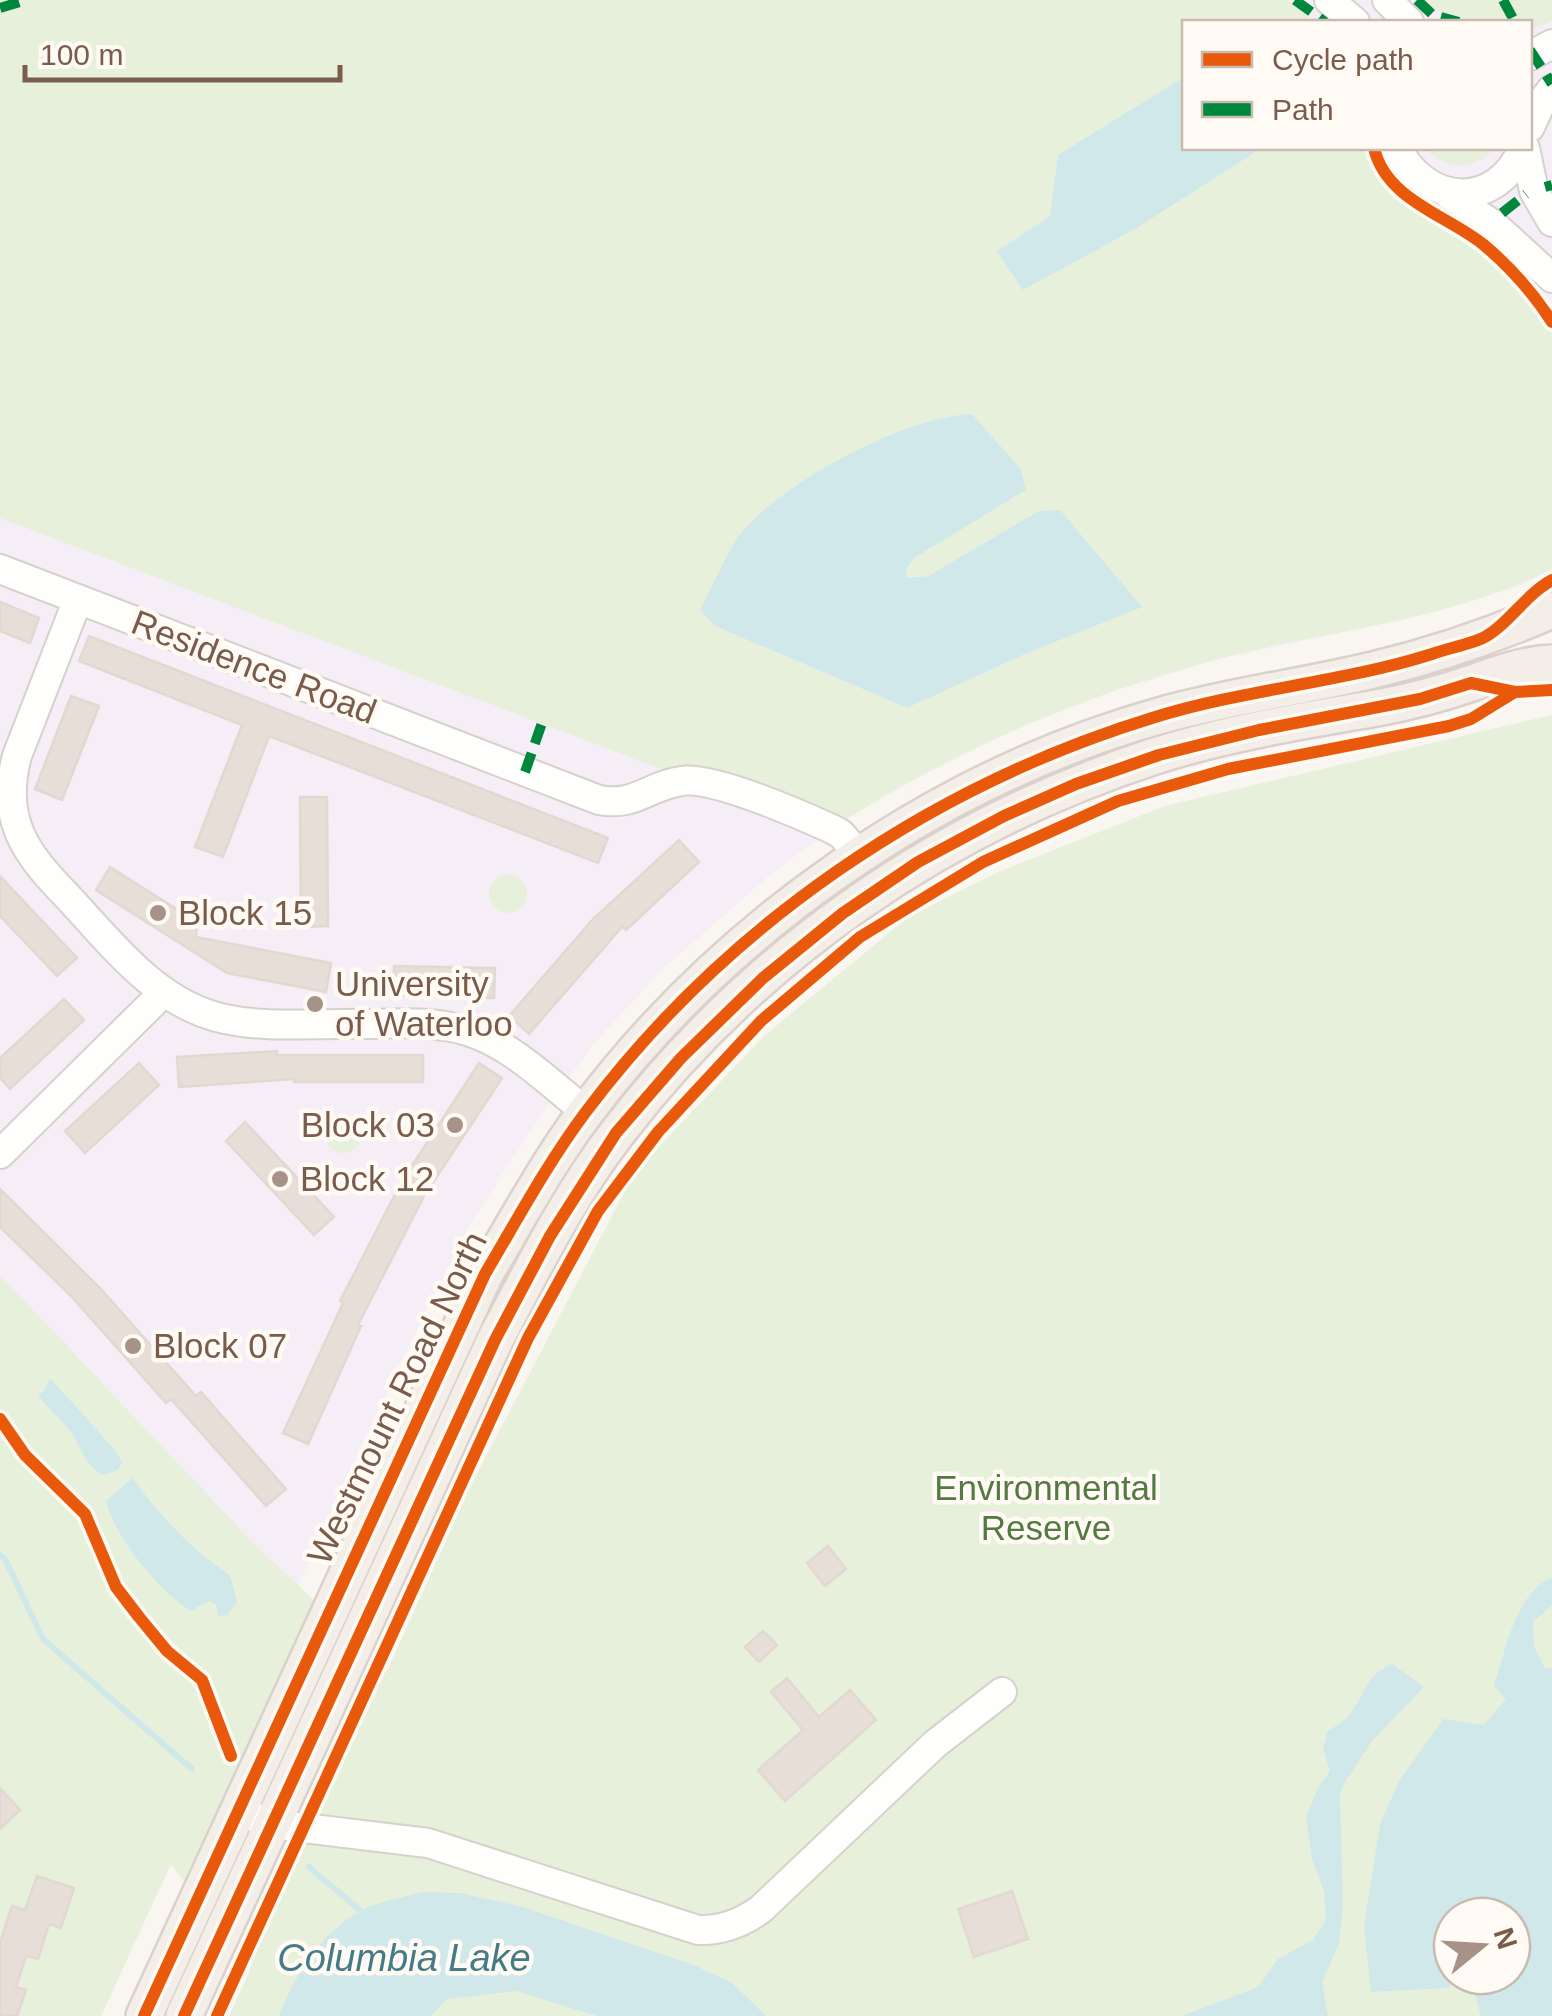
<svg xmlns="http://www.w3.org/2000/svg" width="1552" height="2016" viewBox="0 0 1552 2016" font-family="Helvetica,sans-serif">
	<style>
		.education { fill: #f6eef6; fill-rule: evenodd }
		.green { fill: #e7f0db; fill-rule: evenodd }
		.water { fill: #d0e8ea }
		.lines { fill: none; stroke-linecap: round; stroke-linejoin: round }
		.stream { stroke: #d0e8ea; stroke-width: 6 }
		.building { fill: #e6ded7; stroke: #e2d8d2; stroke-width: 2.5 }
		.minor-casing { stroke: #d7d1cb; stroke-width: 32 }
		.major-casing { stroke: #dad1cc; stroke-width: 40 }
		.minor { stroke: #fefefd; stroke-width: 28 }
		.major { stroke: #f3eee8; stroke-width: 35 }
		.quiet { stroke: #00873e; stroke-width: 10; stroke-dasharray: 20 10; stroke-linecap: butt }
		.cycleway-casing { stroke: #fffaf3; stroke-width: 19 }
		.cycleway { stroke: #e8590c; stroke-width: 12 }
		.poi-dot { fill: #a69286; stroke: #fffaf3; stroke-width: 4 }
		.labels { text-anchor: middle; stroke-width: 9; stroke-linejoin: round; paint-order: stroke }
		.street-label { font-size: 35px; fill: #7a5c4d; stroke: #fffaf3 }
		.poi-label { font-size: 35px; fill: #7a5c4d; stroke: #fffaf3; text-anchor: start }
		.park-label { font-size: 35px; fill: #537a41; stroke: #fffaf3 }
		.water-label { font-size: 38px; font-style: italic; fill: #437c86; stroke: #fffaf3 }
	</style>
	<rect width="100%" height="100%" fill="#f9f5f0"/>
	<path class="education" d="M0,0H1552V569L1517,587L1405,619L1223,658L1111,692L1004,734L886,794L839,824L771,874L665,967L596,1041L542,1114L468,1227L396,1372L101,2016H0ZM1184,22H1530V148H1184Z"/>
	<path class="green" d="M0,0H1288L1313,22H1184V77L1058,155L1050,216L1023,289L1135,228L1263,148H1370C1383,205 1446,221 1488,255C1513,276 1536,305 1552,334V569C1450,621 1332,629 1222,658C1088,693 956,749 839,824L677,775L0,518ZM972,414L1021,469L1026,490L914,558L906,569L907,578L928,576L1039,511L1141,606L1025,654L907,708L715,626L701,610Z
		M1421,0H1552V21L1530,30V22C1490,22 1454,25 1421,0Z
		M1427,148H1495C1476,170 1446,173 1427,148Z
		M1552,715V2016H229L251,1968L171,1864L101,2016H0V1275L255,1545L388,1669L470,1487L635,1172L764,1036L907,918L996,873L1165,806ZM1452,1916H1512V1976H1452Z
		M489 894a19 19 0 1 1 38 0a19 19 0 1 1-38 0Z
		M325 1135a18 18 0 1 1 36 0a18 18 0 1 1-36 0Z"/>
	<path class="water" d="M1184,77V148H1262L1135,229L1023,290L997,251L1050,216L1058,155Z
		M972,414L1021,469L1026,490L914,558L906,569L907,578L928,576L1039,511L1060,510L1142,607L1025,654L907,708L715,626L700,610C713,586 724,557 740,535C781,482 905,417 972,414Z
		M50,1378L114,1449L122,1462L118,1470L103,1475C86,1467 81,1446 70,1431C60,1417 46,1408 38,1394L44,1391Z
		M132,1478C161,1516 190,1549 230,1575L237,1602L227,1615L219,1616L216,1605L208,1601L191,1611C159,1591 115,1538 106,1501Z
		M1552,1577V1605L1533,1622L1534,1647L1545,1668H1552V2016H1481L1470,1976H1512V1916H1452L1454,1976L1449,1988L1371,1992L1364,1927L1380,1824L1399,1781L1443,1719L1484,1725L1506,1699L1494,1686C1507,1647 1514,1596 1552,1577Z
		M1392,1664L1424,1687L1372,1741L1345,1782L1340,1794L1343,1907L1339,1944L1322,1982L1328,2016H1182L1258,1987L1278,1959L1313,1940L1326,1920L1324,1892L1312,1858L1306,1817L1318,1788L1330,1771L1323,1749L1328,1730C1351,1722 1359,1698 1371,1679C1376,1672 1385,1668 1392,1664Z
		M421,1892L460,1893L523,1907L696,1966L732,1983L766,2016H597L516,1991L447,1999L431,2016H279C295,1974 320,1934 360,1911C378,1901 402,1898 421,1892Z"/>
	<g class="lines">
		<path class="stream" d="M0,1555L5,1559L43,1639L192,1769
			M309,1867L361,1911"/>
	</g>
	<path class="building" d="M0,602L39,618L30,643L0,631Z
		M89,636L608,838L598,863L269,736L223,857L195,847L242,725L79,661Z
		M71,696L99,706L62,800L35,789Z
		M300,797H327L328,926L301,927Z
		M679,840L699,862L626,930L622,927L529,1034L509,1016L593,919Z
		M110,867L197,922L196,937L331,963L326,992L227,973L96,890Z
		M0,876L77,958L57,976L0,916Z
		M394,966L495,968L494,998L394,995Z
		M64,999L84,1020L10,1089L0,1078V1058Z
		M277,1051V1055H423V1082H294V1079L179,1087L177,1057Z
		M139,1063L159,1085L85,1153L65,1131Z
		M479,1063L502,1078L424,1196L358,1325L361,1326L308,1444L283,1433L343,1303L340,1301L402,1181Z
		M245,1122L334,1217L314,1235L226,1141Z
		M0,1189L100,1288L196,1396L201,1392L286,1489L266,1506L171,1399L166,1403L71,1296L0,1227Z
		M828,1546L846,1569L825,1586L807,1563Z
		M763,1631L777,1645L759,1662L745,1647Z
		M787,1678L819,1717L850,1690L876,1720L785,1801L758,1770L803,1730L771,1692Z
		M0,1788L20,1810L0,1829Z
		M37,1876L74,1888L61,1928L49,1924L38,1959L26,1956L16,1987L26,1990L17,2016H0V1943L12,1906L25,1910Z
		M1012,1891L1028,1939L974,1957L958,1909Z"/>
	<g class="lines">
		<g class="minor-casing">
			<path id="minor" d="M1329,0L1355,22
				M1387,0L1409,22
				M1530,56L1552,44
				M1530,127L1541,103L1552,89
				M1397,148C1427,206 1496,211 1523,148
				M1525,148L1534,191L1552,222
				M1448,194L1494,225L1552,278
				M0,569L599,800C636,807 649,785 682,781C713,776 801,815 832,829L841,834L859,855
				M78,599L17,756C0,819 25,853 67,896C112,944 157,1005 225,1019C266,1028 312,1023 354,1024C391,1024 432,1020 467,1031C511,1044 551,1084 586,1112
				M0,1154L164,992
				M237,1810L271,1824L428,1843L698,1930C722,1931 742,1923 761,1909L935,1744L1002,1692"/>
		</g>
		<g class="major-casing">
			<path id="major" d="M144,2016L485,1274C517,1220 547,1164 585,1113C723,928 935,779 1159,716C1229,696 1302,687 1373,670C1435,655 1494,635 1552,610
				M184,2016L495,1340C532,1270 569,1195 618,1132C754,954 943,825 1155,756C1227,733 1302,721 1377,708C1409,702 1440,694 1472,683C1498,674 1524,664 1552,663"/>
		</g>
		<use href="#minor" class="minor"/>
		<use href="#major" class="major"/>
		<path class="quiet" d="M1295,0L1325,22
			M1417,0L1433,15L1459,22
			M1503,0L1515,22
			M0,8L26,0
			M1530,50L1552,84
			M1545,187L1552,185
			M1502,213L1526,194
			M525,772L542,723"/>
		<g class="cycleway-casing">
			<path id="cycleway" d="M1374,148C1386,200 1447,215 1484,245C1510,267 1534,294 1552,322
				M0,1419L25,1455L85,1514L116,1587L139,1617L167,1651L202,1680L231,1756
				M144,2016L485,1274C517,1220 547,1164 585,1113C726,925 928,787 1152,718C1244,689 1341,683 1432,654C1449,648 1467,645 1483,638C1507,626 1526,594 1552,580
				M184,2016L495,1340L550,1236L616,1133L681,1058L763,978L843,913L918,862L1004,816L1076,784L1159,755L1259,730L1420,699L1471,683L1515,692L1552,690
				M217,2016L528,1338L598,1211L658,1132L761,1021L860,937L983,862L1118,801L1228,769L1449,726L1471,719L1515,692"/>
		</g>
		<use href="#cycleway" class="cycleway"/>
	</g>
	<g class="poi-dot">
		<circle cx="158" cy="913" r="10"/>
		<circle cx="315" cy="1004" r="10"/>
		<circle cx="455" cy="1125" r="10"/>
		<circle cx="280" cy="1179" r="10"/>
		<circle cx="133" cy="1346" r="10"/>
	</g>
	<g class="labels">
		<g class="street-label">
			<text transform="translate(254 667) rotate(21)" y="12">Residence Road</text>
			<text transform="translate(397 1398) rotate(-64)" y="12">Westmount Road North</text>
		</g>
		<g class="poi-label">
			<text x="178" y="925">Block 15</text>
			<text x="335" y="996">University<tspan x="335" dy="40">of Waterloo</tspan></text>
			<text x="435" y="1137" text-anchor="end">Block 03</text>
			<text x="300" y="1191">Block 12</text>
			<text x="153" y="1358">Block 07</text>
		</g>
		<g class="park-label">
			<text x="1046" y="1500">Environmental<tspan x="1046" dy="40">Reserve</tspan></text>
		</g>
		<g class="water-label">
			<text x="404" y="1971">Columbia Lake</text>
		</g>
	</g>
	<rect x="1182" y="20" width="350" height="130" fill="#fffaf3" stroke="#cabbb1" stroke-width="2.5"/>
	<rect x="1202" y="52" width="50" height="15" fill="#e8590c" stroke="#cabbb1" stroke-width="2.5"/>
	<text x="1272" y="70" font-size="30" fill="#7a5c4d">Cycle path</text>
	<rect x="1202" y="102" width="50" height="15" fill="#00873e" stroke="#cabbb1" stroke-width="2.5"/>
	<text x="1272" y="120" font-size="30" fill="#7a5c4d">Path</text>
	<g transform="translate(1482 1946) rotate(72)"><circle r="48" fill="#fffaf3" stroke="#cabbb1" stroke-width="2.5"/>
	<path d="M0-8L18 38L0 25L-18 38Z" fill="#a69286"/>
	<text y="-15" font-size="28" font-weight="bold" text-anchor="middle" fill="#7a5c4d">N</text>
	</g>
	<path d="M25 65v15h315v-15" fill="none" stroke="#7a5c4d" stroke-width="5"/>
	<text x="40" y="65" font-size="30" fill="#7a5c4d" stroke="#fffaf3" stroke-width="8" paint-order="stroke">100 m</text>
</svg>
